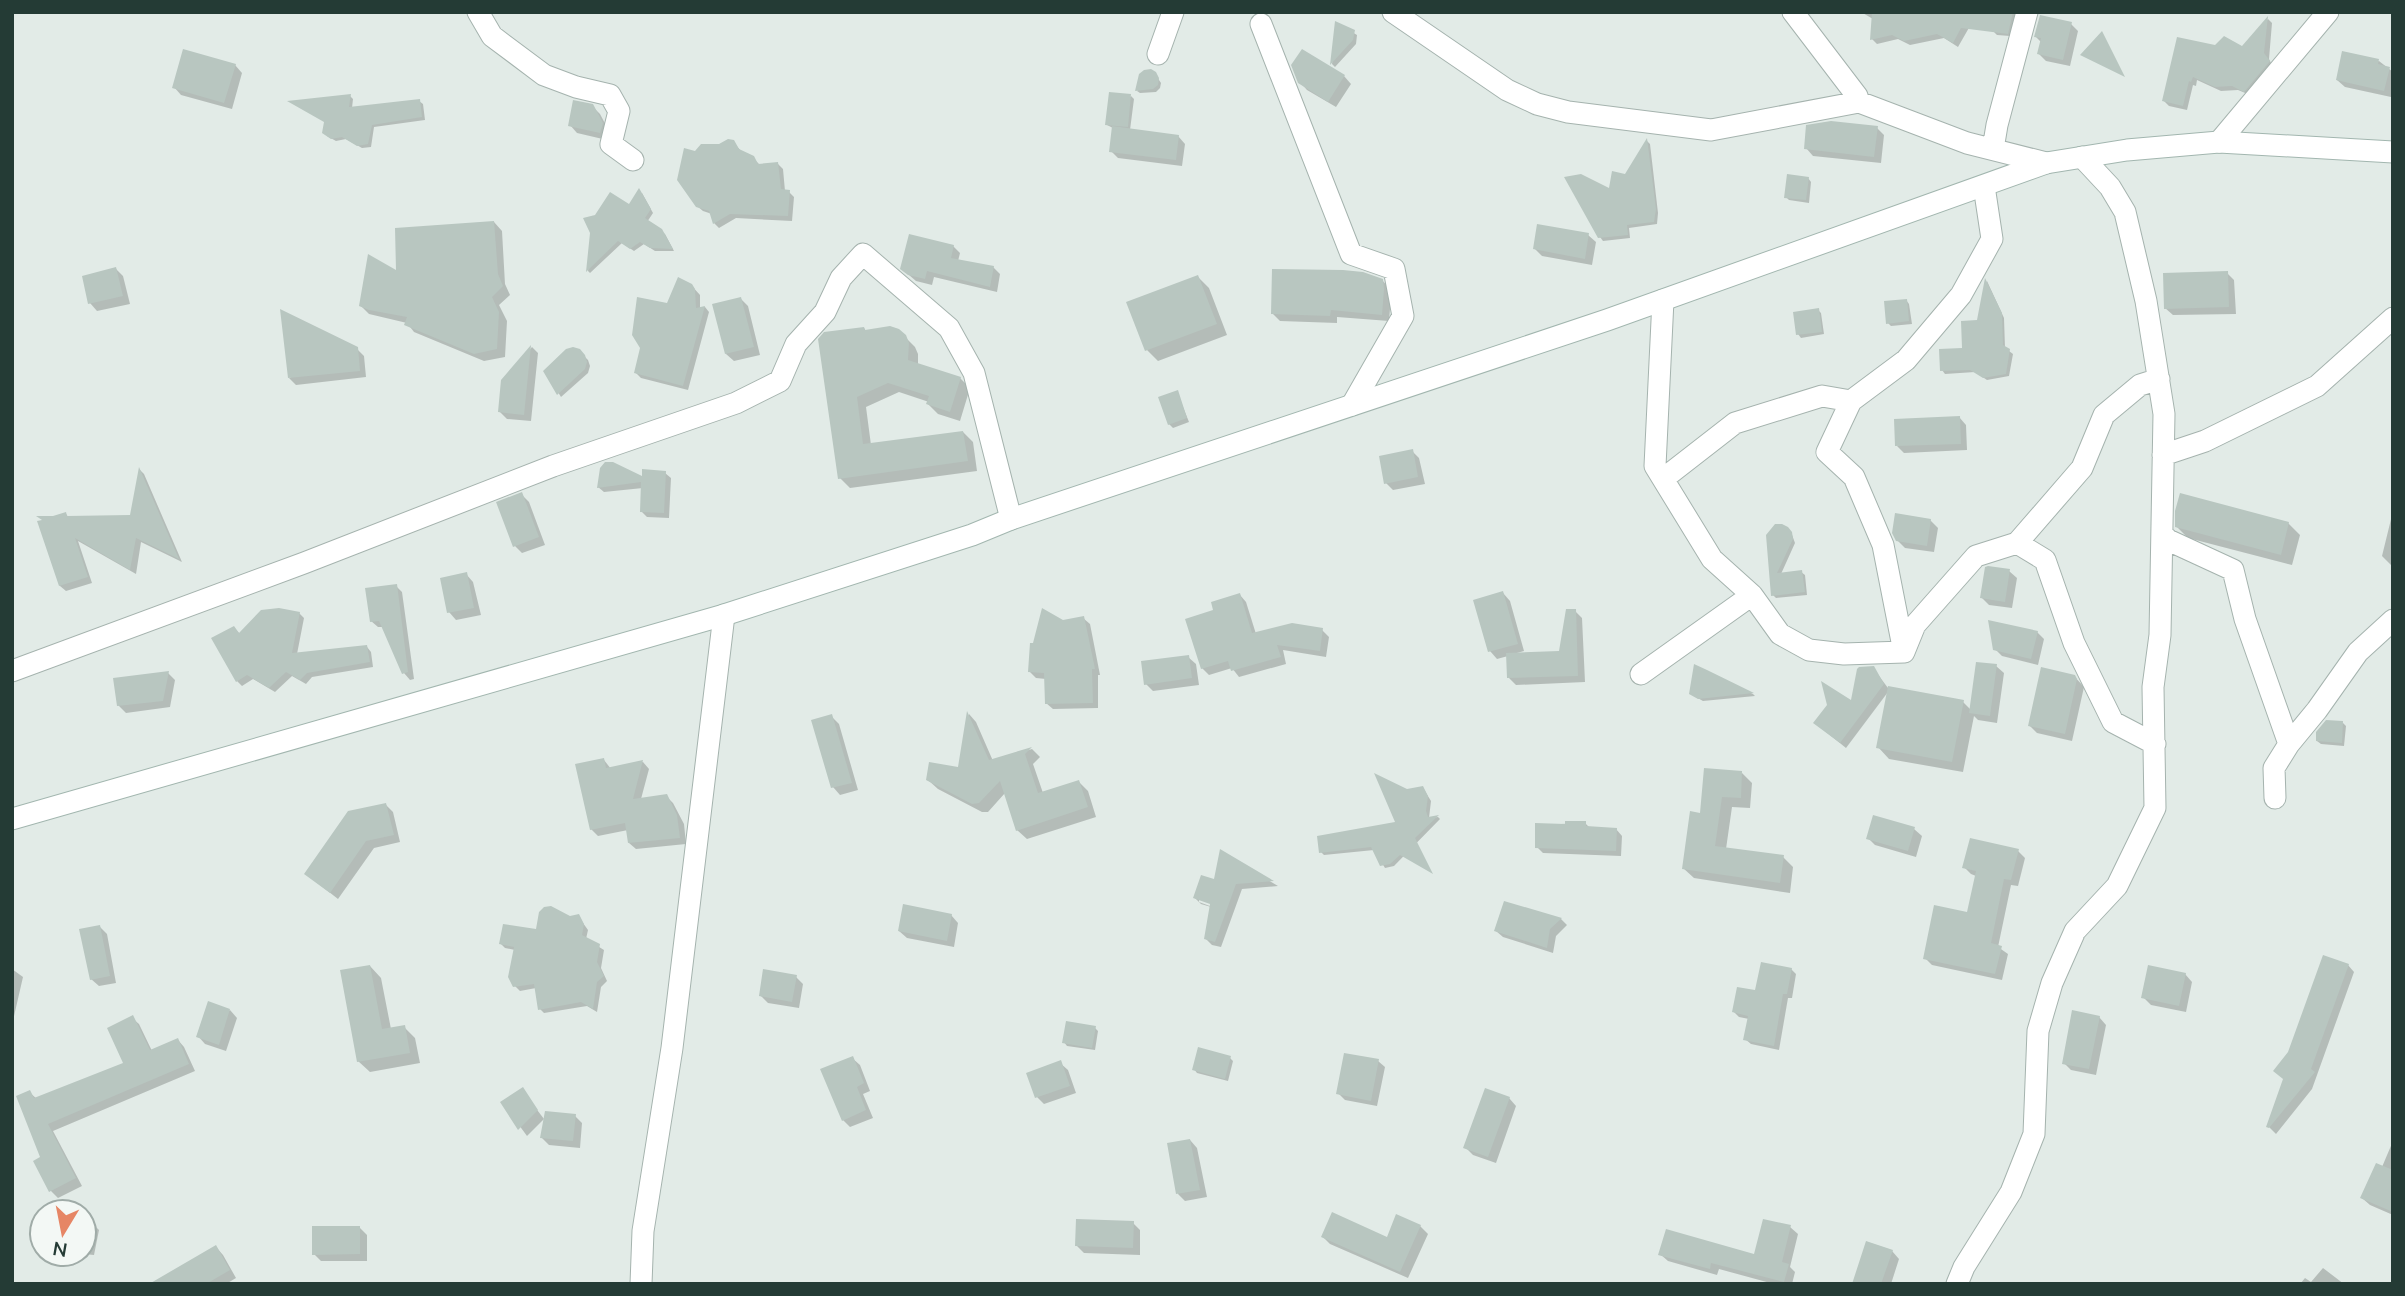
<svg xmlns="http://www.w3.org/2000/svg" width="2405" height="1296" viewBox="0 0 2405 1296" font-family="Mulish,sans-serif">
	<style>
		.shadow { fill: #0003; fill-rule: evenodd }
		.building { fill: #b8c6c0 }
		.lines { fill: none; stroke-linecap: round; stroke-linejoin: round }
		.street-casing { stroke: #a5b3ae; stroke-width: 23 }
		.secondary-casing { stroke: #a2b6af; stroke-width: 23 }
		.street { stroke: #fff; stroke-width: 21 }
		.secondary { stroke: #fff; stroke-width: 21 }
	</style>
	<rect width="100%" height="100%" fill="#e2ebe7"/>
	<path class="shadow" d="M1861,12H1963L1970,26L1958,47L1944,38L1910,45L1898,39L1877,44L1872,39L1873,19Z
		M1996,12L2016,14L2010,36L1997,35L1994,32Z
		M2268,19L2272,23L2269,59L2273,67L2250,95L2238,90L2221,91L2197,80L2196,86L2193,85L2187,110L2169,106L2164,101L2216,47L2242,48Z
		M1337,23L1357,35L1356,44L1335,67L1332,64Z
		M2071,24L2078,31L2070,66L2046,61L2039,54L2041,42L2036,37Z
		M2379,61L2393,72L2391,97L2345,87L2337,80Z
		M235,65L242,73L232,109L181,95L174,87Z
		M1155,74L1161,83L1160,88L1156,92L1140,93L1137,91Z
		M1344,76L1351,84L1336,107L1307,90L1300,82Z
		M350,96L353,99L352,108L419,101L423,104L425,120L374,127L371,147L362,148L346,139L336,141L327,136Z
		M1131,96L1134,99L1130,130L1178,136L1185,144L1182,166L1118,158L1111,151L1113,128L1107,125Z
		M592,106L600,114L609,131L607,140L577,133L570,125Z
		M1877,128L1884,135L1881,163L1813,156L1806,148Z
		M1647,141L1650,144L1658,213L1657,224L1629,228L1630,238L1603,241L1600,237L1611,190L1626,175Z
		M733,142L742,152L753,158L760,165L778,164L783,169L785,191L789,192L794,197L792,221L736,218L719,228L714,223L712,214L703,211L697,206L696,153Z
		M1808,178L1811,182L1809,203L1789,200L1786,197Z
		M642,193L653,213L647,222L665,234L674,251H655L644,244L634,251L622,243L590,273L588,271L592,233L629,206Z
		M494,222L502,231L505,284L510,295L499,305L507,321L505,357L484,361L414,332L407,323L369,314L361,306L398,273Z
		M1588,235L1596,242L1592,265L1542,256L1535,249Z
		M953,246L960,253L958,261L993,267L1000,274L997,292L934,277L932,285L916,281L909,275Z
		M116,269L123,276L130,304L97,311L90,303Z
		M2227,273L2234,280L2236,314L2173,315L2165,308Z
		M1198,277L1209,288L1227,335L1158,361L1147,350Z
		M1382,280L1389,288L1391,297L1389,321L1337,317V323L1280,321L1272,313Z
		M1987,281L2004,318L2005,348L2013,354L2009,376L1987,380L1975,372L1945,374L1942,370L1964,350L1979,322Z
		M691,285L700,295V308L705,307L709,312L688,390L641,378L636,373L668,305Z
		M741,299L748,306L760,355L734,361L726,354Z
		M1906,300L1909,304L1912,324L1891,326L1888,323Z
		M1818,310L1821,313L1824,334L1801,338L1798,334Z
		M864,328L866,331L898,330L915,347L918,354V365L960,378L970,388L960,421L938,414L928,404L929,402L899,392L866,407L871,445L963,432L973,442L977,471L850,488L840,478Z
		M532,347L538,353L531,421L507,419L500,412L503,381Z
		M357,349L364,356L366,377L296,385L289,378Z
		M579,351L588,360L590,366L588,373L561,397L545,371Z
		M1177,392L1189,422L1173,428L1169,424Z
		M1959,417L1966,425L1967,450L1904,453L1897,446Z
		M1412,451L1419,458L1425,484L1393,490L1386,483Z
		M140,470L144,474L182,562L141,542L136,574L78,541L92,583L66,591L60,586L44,521L66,514L69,518L132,517Z
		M665,473L671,478L669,518L647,517L642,512L643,488L604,492L598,487Z
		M521,494L529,502L545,545L522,553L515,546Z
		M2393,511V567L2382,556Z
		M1930,520L1938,528L1934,552L1905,548L1897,540Z
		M2288,523L2300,535L2292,565L2188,538L2177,527Z
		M1791,532L1795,543L1781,574L1801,572L1805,575L1807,595L1776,598L1773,595L1768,535Z
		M2009,571L2017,578L2012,608L1989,605L1981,597Z
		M466,574L473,582L481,615L456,620L449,612Z
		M396,586L402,592L414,679L410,680L404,673L384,627H378L371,621Z
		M1503,593L1510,601L1524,651L1517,653H1560L1575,611L1582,618L1585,682L1516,685L1509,678L1508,656L1497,659L1490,651Z
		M1240,595L1246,602L1256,634L1322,630L1329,637L1326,657L1283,650L1286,664L1239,677L1232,668L1209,675L1202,668L1215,611Z
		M299,613L304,618L297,654L367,647L371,652L373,667L312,677L306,684L292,676L275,692L253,679L242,686L237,681L234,628L240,634Z
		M1083,618L1090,624L1100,675H1098V708L1053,709L1046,703V679L1036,678L1030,672L1063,622Z
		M2037,632L2044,639L2038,665L2002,656L1995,649Z
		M1188,657L1196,664L1199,685L1153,691L1146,684Z
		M1996,666L2004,673L1997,723L1978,720L1974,716L1963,772L1889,759L1878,747L1888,692L1846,748L1815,723L1853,703L1873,668L1888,688L1963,702L1971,710Z
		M1695,667L1753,694L1755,696L1703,701L1694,696Z
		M168,673L175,680L170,707L126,713L118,705Z
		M2074,676L2084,687L2072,741L2037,733L2029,725Z
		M969,714L976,722L993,761L1032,749L1040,757L1033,764L1043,793L1079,782L1088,791L1096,817L1027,839L1017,830L1005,793L988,812H982L938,789L928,780L959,769Z
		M831,716L839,724L858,790L840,795L833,787Z
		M2343,723L2346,726L2344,746L2321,744L2317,741Z
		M604,760L611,769L643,762L649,769L641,799L666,796L673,803L684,824L686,844L636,849L629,843L628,830L598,836L591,829Z
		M1742,773L1752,783L1750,808L1732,807L1726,849L1783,857L1793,867L1790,893L1694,878L1683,868L1702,815Z
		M1423,788L1431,801L1429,818L1438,817L1440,819L1394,866L1385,868L1374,850L1324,855L1321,852L1398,824L1407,791Z
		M386,805L393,812L400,842L374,848L338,899L306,874Z
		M1585,823L1590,828L1616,829L1622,836L1621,856L1543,853L1537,847V825Z
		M1914,829L1922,836L1916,857L1875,845L1868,838Z
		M2018,851L2025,858L2018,886L2011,885L1998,947L2008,954L2002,980L1932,965L1925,958L1968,914L1976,876L1971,874L1964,867Z
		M1221,852L1278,886L1242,889L1221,947L1212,945L1206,939L1211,907L1201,904L1195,898L1216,882ZM1199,899L1219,906L1218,909L1199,902Z
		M1505,903L1561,919L1567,925L1556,936L1553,953L1503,937L1496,931Z
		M951,915L958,923L954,947L907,938L899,931Z
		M578,916L588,930L586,939L604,950L601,968L607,981L601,987L597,1012L587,1006L544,1013L540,1009L536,988L520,991L515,986V950L505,948L501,944Z
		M99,926L107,934L116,983L99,986L91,979Z
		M2348,965L2354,972L2312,1089L2276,1134L2268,1126Z
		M370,966L381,978L391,1029L404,1027L415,1038L420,1063L370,1072L358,1061Z
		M12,969L23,977L12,1025Z
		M1791,969L1796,974L1792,998H1788L1779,1050L1751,1044L1745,1039L1749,1019L1739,1017L1734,1012L1757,992Z
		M2185,974L2192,982L2186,1012L2151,1005L2143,997Z
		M796,977L803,984L799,1008L768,1003L760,995Z
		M230,1010L237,1018L226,1051L205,1044L198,1036Z
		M2099,1017L2106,1025L2096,1075L2071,1070L2064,1063Z
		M132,1018L139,1024L152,1051L178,1040L184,1047L195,1071L53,1131L82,1186L58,1198L51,1191L29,1092L37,1099L126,1064Z
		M1095,1028L1098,1031L1095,1050L1067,1046L1064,1042Z
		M852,1058L860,1065L870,1091L863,1094L873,1118L850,1127L843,1120Z
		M1230,1058L1233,1061L1228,1081L1197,1073L1194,1069Z
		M1378,1061L1385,1067L1377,1106L1345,1100L1338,1093Z
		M1060,1063L1068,1070L1076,1093L1044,1104L1037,1097Z
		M522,1090L544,1119L527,1136L503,1103Z
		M1509,1098L1516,1106L1496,1163L1473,1155L1465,1147Z
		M575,1116L582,1123L580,1148L549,1145L542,1138Z
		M1190,1140L1197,1148L1207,1197L1185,1201L1178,1194Z
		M2393,1141V1215L2370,1205L2362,1198L2382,1167Z
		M1397,1216L1420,1226L1428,1234L1408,1278L1330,1244L1323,1237L1387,1239Z
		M84,1221L92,1223L99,1230L94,1255L84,1254Z
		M1133,1223L1140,1230V1255L1084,1253L1077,1246Z
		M359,1227L367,1235V1261H321L314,1254Z
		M1790,1227L1798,1234L1790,1267L1795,1272L1792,1284H1774L1719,1269L1717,1275L1668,1261L1660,1254L1755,1256Z
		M216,1247L223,1255L236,1278L226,1284H182Z
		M1892,1251L1899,1259L1891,1284H1854Z
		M2323,1268L2344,1284H2300L2305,1278L2311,1282Z"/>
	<path class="building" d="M1872,12H2013L2008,34L1961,28L1953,43L1937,34L1904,41L1892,35L1870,40Z
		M2040,15L2072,22L2063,60L2037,54L2041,38L2034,37Z
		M2268,16L2264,53L2270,61L2244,92L2232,86L2215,87L2193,77L2191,82L2189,81L2183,106L2162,101L2177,37L2215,45L2224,36L2242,46Z
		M1335,21L1355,30L1353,40L1330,65Z
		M2102,31L2125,77L2080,55Z
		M183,49L236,64L224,103L172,88Z
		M1302,49L1345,75L1328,102L1298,83L1291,65Z
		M2342,51L2379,59L2378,64L2390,67L2384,91L2336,80Z
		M1151,69L1156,72L1159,78L1158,85L1153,89L1135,91L1139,74L1144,70Z
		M1109,92L1131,94L1128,127L1105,125Z
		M351,94L349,107L420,99L422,117L372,125L368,144L357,146L342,137L331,139L322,133L324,122L287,101Z
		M573,100L593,104L603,123L600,133L568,126Z
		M1831,121L1878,126L1874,157L1804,149L1806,125Z
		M1112,126L1179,135L1176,160L1109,152Z
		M1647,138L1656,209L1654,222L1627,225L1628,235L1598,238L1564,177L1581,174L1609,188L1612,171L1625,174Z
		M728,139L734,140L739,149L754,156L758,164L778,162L781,189L790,190L788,216L730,214L713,224L709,211L696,207L677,180L684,148L695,151L701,144H719Z
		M1787,174L1809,177L1806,200L1784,198Z
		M639,188L651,209L645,218L662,229L673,249L650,248L640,242L630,249L618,241L586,272L590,233L583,218L595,215L610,192L629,204Z
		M494,221L498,274L503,286L492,297L499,312L497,349L474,354L404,325L407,317L369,310L359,306L368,254L396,270L395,228Z
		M1537,224L1589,233L1585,259L1533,249Z
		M909,234L954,245L951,258L994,266L990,287L927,271L925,279L908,275L900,269Z
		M116,267L123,296L88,304L82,276Z
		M1272,269L1343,270L1363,272L1383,279L1384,289L1382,315L1331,310L1330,316L1271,314Z
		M2228,271L2229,307L2164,309L2163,273Z
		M1198,275L1217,324L1145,351L1126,302Z
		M678,277L692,284L695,289L696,308L705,306L683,386L634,373L640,348L632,335L637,297L667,303Z
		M1985,278L2002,313L2003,345L2010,349L2006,374L1983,378L1970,370L1940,371L1939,349L1962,348L1961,321L1977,320Z
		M741,297L754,347L725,354L712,304Z
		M1907,299L1909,321L1886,324L1884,301Z
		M1819,308L1822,332L1796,335L1793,312Z
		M280,309L358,347L360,371L288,378Z
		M890,326L899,329L906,335L909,343L908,360L961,377L950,412L926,404L929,396L888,383L857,397L863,444L963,431L968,461L838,479L818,339L824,332L864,327L865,330Z
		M531,345L524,415L498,412L501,380Z
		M573,347L580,349L585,355L587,362L585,369L557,395L543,371L566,349Z
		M1178,390L1187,418L1168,425L1158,397Z
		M1960,416L1961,444L1895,446L1894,419Z
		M1413,449L1418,477L1384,484L1379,456Z
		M605,462H613L642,476V469L666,471L664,513L640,512L641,482L597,488L600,468Z
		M139,467L179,559L136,538L130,570L75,538L88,577L59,586L37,521L42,520L36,516H53L66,512L67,516L130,515Z
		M522,492L539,537L513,547L496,502Z
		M2180,493L2289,522L2281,555L2175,527V511Z
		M1895,513L1931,519L1927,546L1896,541L1892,533Z
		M1775,524H1782L1788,527L1792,532L1793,539L1777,573L1802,570L1805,592L1771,596L1766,535Z
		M1988,566L2010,569L2005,602L1980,598L1985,567Z
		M467,572L474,608L447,613L440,578Z
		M397,584L408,672L402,674L379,621L370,622L365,588Z
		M1503,591L1518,644L1488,652L1473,600Z
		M1240,593L1252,633L1292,623L1323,628L1320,651L1277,645L1281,657L1231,671L1228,661L1201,669L1185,619L1213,610L1211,602Z
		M279,608L300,612L292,653L367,645L370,662L307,673L300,680L286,672L269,688L247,675L236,682L211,638L234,626L239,633L261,610Z
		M1042,608L1063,620L1084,616L1095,669H1092L1093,703L1045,704L1044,673L1028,672L1030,643H1033Z
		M1566,609H1576L1578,676L1507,678L1506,653L1559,651Z
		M1988,620L2038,631L2031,659L1993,650Z
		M1189,655L1192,678L1144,685L1141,661Z
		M1976,662L1997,664L1990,716L1969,713Z
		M1694,664L1707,670L1754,693L1698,699L1689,694Z
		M1874,666L1884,684L1840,743L1813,723L1827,705L1821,681L1851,700L1857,669L1859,667Z
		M2041,667L2075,675L2077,679L2065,734L2028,726Z
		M169,671L163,701L117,706L113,678Z
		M1888,686L1964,700L1952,762L1876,748Z
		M967,711L989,760L1032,747L1025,754L1038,793L1079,780L1088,807L1016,831L1000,781L979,803L972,804L926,780L929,762L958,767Z
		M832,714L852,783L831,788L811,720Z
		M2326,720L2343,721L2342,743L2316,741V732Z
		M604,758L606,768L643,760L633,799L667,794L677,815L680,838L628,843L625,823L590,830L575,764Z
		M1704,768L1742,771L1741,798L1722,797L1715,846L1784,855L1780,883L1682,869L1690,811L1700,813Z
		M1374,773L1407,789L1423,786L1428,796L1426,811L1428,817L1439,815L1415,838L1433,874L1400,855L1390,864L1380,866L1371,847L1319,853L1317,836L1395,822Z
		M386,803L394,835L366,841L330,893L304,874L348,811Z
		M1873,815L1915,827L1908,851L1866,839Z
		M1565,821H1586V826L1617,828L1616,851L1535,848V823L1565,824Z
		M1970,838L2019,849L2011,880L2004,879L1991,943L2002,946L1995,974L1923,959L1934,905L1967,912L1976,871L1962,868Z
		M1220,849L1274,881L1236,884L1215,942L1204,939L1210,904L1193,898L1201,875L1214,879Z
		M1504,901L1562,918L1550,929L1547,948L1494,931Z
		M903,904L952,914L947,941L898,931Z
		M551,906L570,916L579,914L584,924L582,935L600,944L597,962L604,976L597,982L593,1009L581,1002L538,1010L534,984L513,987L508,977L514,947L499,944L503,924L536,929L539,912L544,907Z
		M100,925L110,976L90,980L79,929Z
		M2323,955L2349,964L2311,1069L2315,1072L2269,1128L2266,1127L2283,1079L2273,1071L2288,1052Z
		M1761,962L1792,968L1787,994H1783L1774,1046L1743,1040L1748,1016L1732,1012L1737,987L1755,990Z
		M370,965L382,1029L405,1025L410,1053L357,1062L340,970Z
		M2148,965L2186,973L2179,1006L2141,998Z
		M763,969L797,975L792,1002L759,996Z
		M208,1001L230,1009L219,1045L196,1037Z
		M2072,1010L2100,1016L2089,1069L2062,1064Z
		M133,1015L150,1050L178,1038L189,1064L48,1124L76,1178L49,1192L33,1161L40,1157L16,1096L30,1090L34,1098L123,1063L107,1028Z
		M1066,1021L1096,1026L1092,1048L1062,1043Z
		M1198,1047L1231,1056L1225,1079L1192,1070Z
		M1344,1053L1379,1059L1371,1101L1336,1094Z
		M853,1056L864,1083L857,1087L866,1110L842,1121L820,1069Z
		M1061,1060L1070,1086L1035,1098L1026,1073Z
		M523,1087L538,1110L518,1130L500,1102Z
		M1485,1088L1510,1097L1488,1157L1463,1148Z
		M545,1111L576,1114L573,1141L540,1138Z
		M1190,1139L1200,1190L1176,1194L1167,1143Z
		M2376,1163L2393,1170V1212L2360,1198Z
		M1332,1212L1387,1237L1396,1214L1421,1225L1400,1272L1321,1237Z
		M1076,1219L1134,1221L1133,1248L1075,1246Z
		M1763,1219L1791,1225L1782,1262L1789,1264L1784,1282L1711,1263L1710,1269L1658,1255L1666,1229L1754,1254Z
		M312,1226H360V1254L312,1255Z
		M1866,1241L1893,1250L1881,1284H1852Z
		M216,1245L230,1270L206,1284H149Z"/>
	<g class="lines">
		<g class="street-casing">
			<path id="street" d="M478,12L492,36L544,75L576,87L610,95L619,111L611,144L633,160
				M1393,12L1507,90L1537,104L1568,112L1711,130L1859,102L1967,143L2046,163
				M1793,12L1857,96L1859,102
				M1261,24L1351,254L1394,269L1403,316L1352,405
				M1158,54L1173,12
				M2219,142L2328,12
				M1993,149L1997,125L2027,12
				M1663,300L1655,466L1712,559L1752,595L1780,634L1809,650L1844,654L1904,652L1915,625L1976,556L2017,543L2082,468L2104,415L2140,385L2159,379
				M2163,455L2205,441L2317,386L2393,318
				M1663,479L1735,423L1822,396L1851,401
				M2162,534L2168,540L2233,570L2245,619L2289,744
				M2017,543L2045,560L2074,643L2113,722L2155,744
				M1904,652L1883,545L1854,477L1827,452L1851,401L1906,360L1961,295L1992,239L1984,186
				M12,671L304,563L553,466L736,403L780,381L796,344L825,312L841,278L863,254L949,328L974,373L1011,519
				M1641,674L1752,595
				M2275,798L2274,768L2289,744L2317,710L2358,652L2393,620
				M641,1284L643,1231L672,1048L724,615
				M1957,1284L1964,1267L2011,1192L2034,1134L2038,1031L2052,983L2075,931L2117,886L2155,808L2153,687L2160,635L2164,414L2146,301L2125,212L2110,187L2082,157"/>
		</g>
		<g class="secondary-casing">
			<path id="secondary" d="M12,819L724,615L972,535L1011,519L1607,320L2046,163L2127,150L2219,142L2393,152"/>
		</g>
		<use href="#street" class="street"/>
		<use href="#secondary" class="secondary"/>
	</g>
	<rect width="2405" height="1296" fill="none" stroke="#243b35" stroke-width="28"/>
	<g transform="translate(63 1233) rotate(190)"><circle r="33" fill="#f3f8f5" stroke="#a0aca8" stroke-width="2"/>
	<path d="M0-5L12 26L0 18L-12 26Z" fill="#e68665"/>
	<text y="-10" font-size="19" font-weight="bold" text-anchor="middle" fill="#243b35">N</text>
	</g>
</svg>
